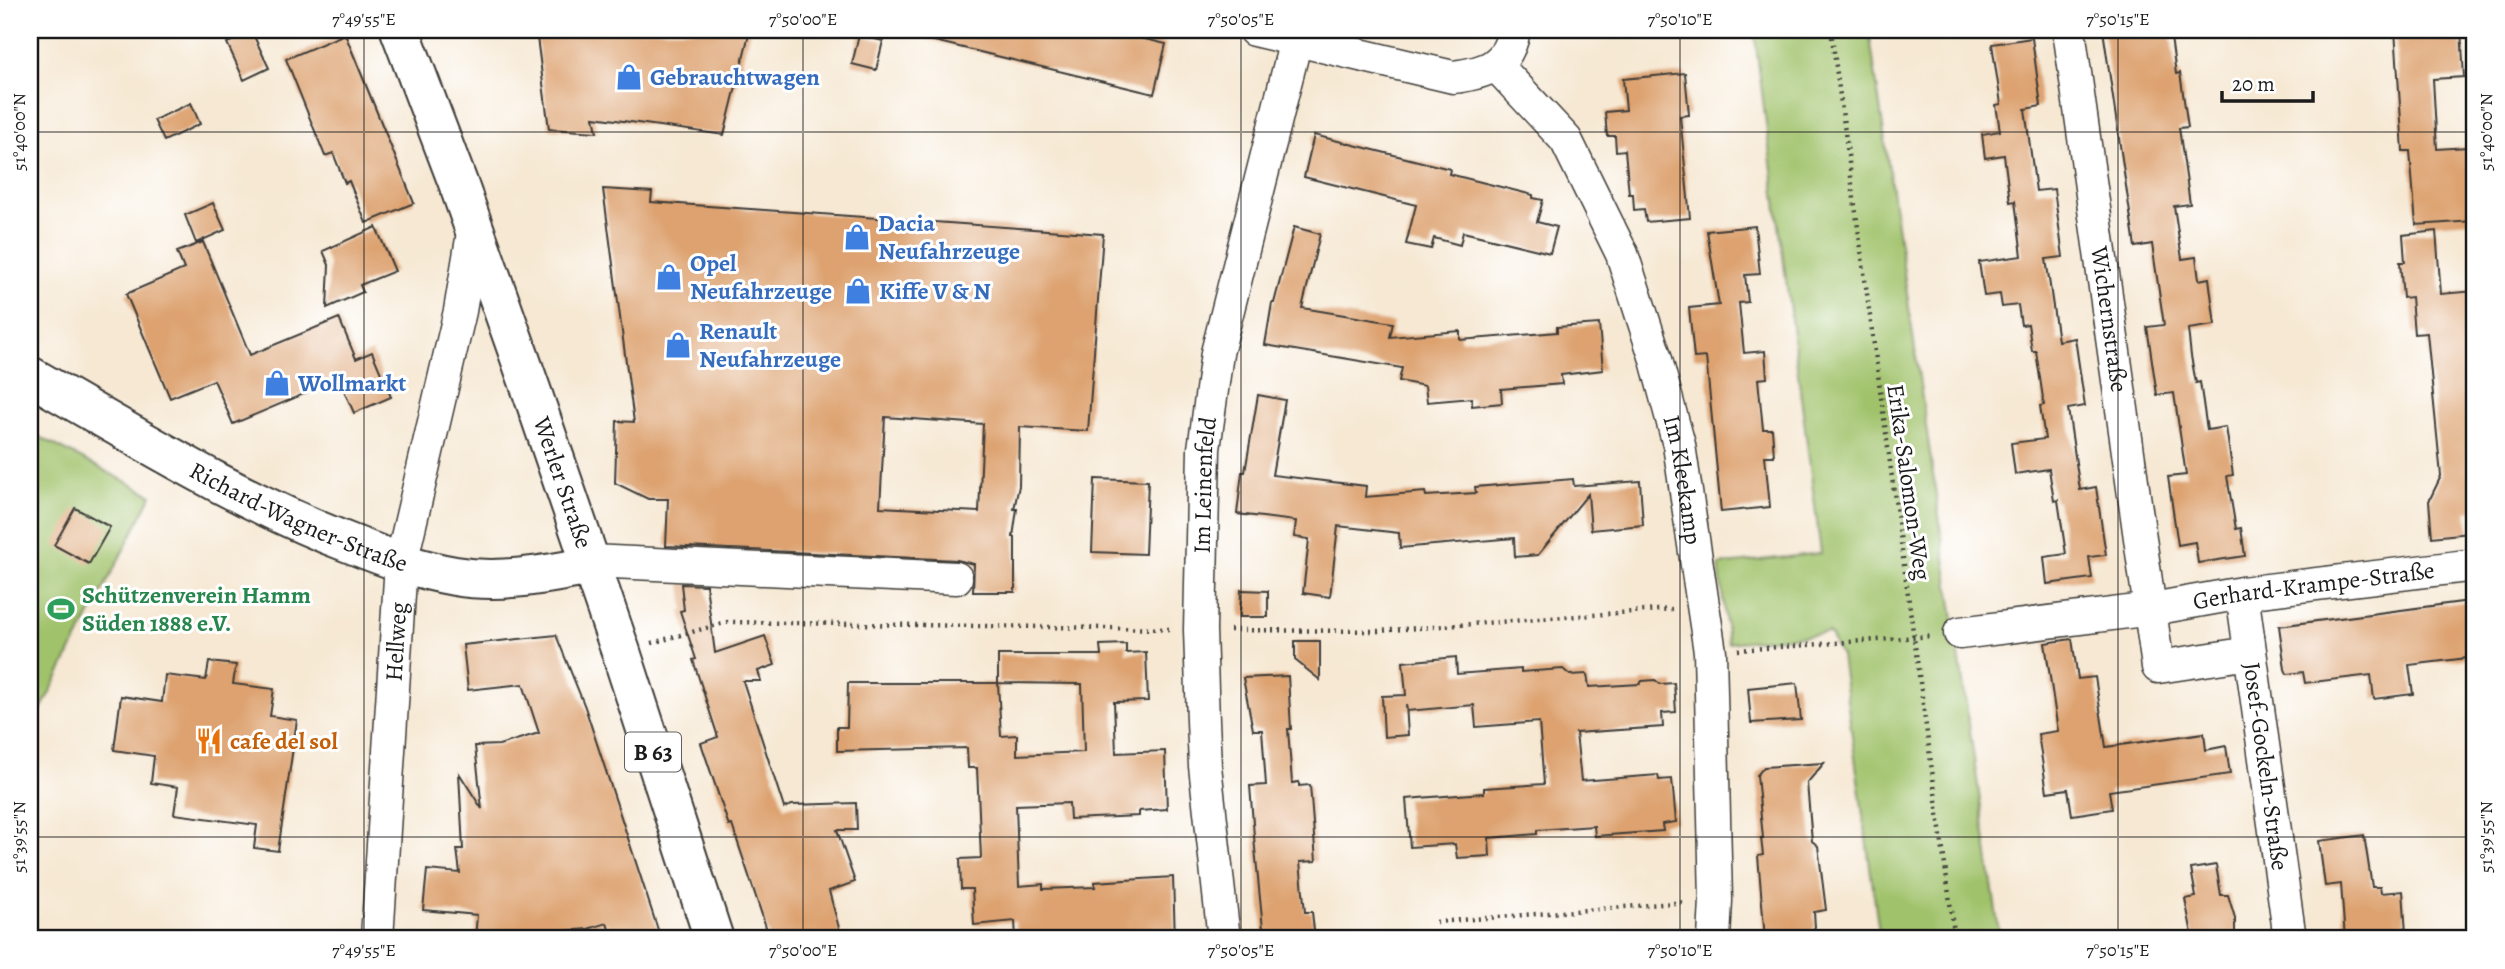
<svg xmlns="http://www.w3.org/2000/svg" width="2505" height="969" viewBox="0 0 2505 969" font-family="Alegreya,serif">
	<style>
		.green { fill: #a0c26b; stroke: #5e6f44; stroke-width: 2 }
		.building { fill: #dda26f; fill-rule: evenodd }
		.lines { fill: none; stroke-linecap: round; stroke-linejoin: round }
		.minor-casing { stroke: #3d3b37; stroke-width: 35 }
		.major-casing { stroke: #3d3b37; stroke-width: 42 }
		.path { stroke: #3d3b37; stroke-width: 4.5; stroke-dasharray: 2 5; stroke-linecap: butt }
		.minor { stroke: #fff; stroke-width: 32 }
		.major { stroke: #fff; stroke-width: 38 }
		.ticks { fill: none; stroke: #1c1c1c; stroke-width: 2; stroke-opacity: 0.45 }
		.labels { text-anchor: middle; stroke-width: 6; stroke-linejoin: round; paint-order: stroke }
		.shield { fill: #fff; stroke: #606060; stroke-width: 2 }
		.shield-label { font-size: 23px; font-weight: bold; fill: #1c1c1c }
		.shop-label { font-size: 24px; font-weight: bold; fill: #366cbe; stroke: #fff; text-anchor: start }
		.street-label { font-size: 24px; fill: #1c1c1c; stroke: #fff }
		.leisure-label { font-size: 24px; font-weight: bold; fill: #27864d; stroke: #fff; text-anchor: start }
		.food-label { font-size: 24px; font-weight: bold; fill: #c56008; stroke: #fff; text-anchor: start }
		.neatline { fill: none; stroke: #1c1c1c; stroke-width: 2.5 }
		.ticks-label { font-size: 18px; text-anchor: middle; fill: #1c1c1c }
	</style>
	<rect width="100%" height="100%" fill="#fff"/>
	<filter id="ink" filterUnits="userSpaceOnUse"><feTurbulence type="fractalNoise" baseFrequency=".0143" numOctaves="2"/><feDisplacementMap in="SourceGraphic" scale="14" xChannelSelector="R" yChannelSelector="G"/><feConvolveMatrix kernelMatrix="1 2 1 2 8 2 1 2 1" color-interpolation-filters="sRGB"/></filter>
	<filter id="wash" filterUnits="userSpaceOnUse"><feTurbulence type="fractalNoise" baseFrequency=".00686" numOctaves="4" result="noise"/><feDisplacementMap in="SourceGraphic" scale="28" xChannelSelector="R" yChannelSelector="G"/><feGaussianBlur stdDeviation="1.57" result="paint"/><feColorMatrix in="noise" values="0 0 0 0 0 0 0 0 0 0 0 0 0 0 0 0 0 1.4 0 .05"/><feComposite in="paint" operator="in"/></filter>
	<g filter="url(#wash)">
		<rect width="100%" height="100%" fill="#f6e8d3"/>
		<path class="green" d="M1754,30H1869L2000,939H1880L1841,656L1829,633L1728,643L1719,565L1821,553Z
			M30,432L152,495L33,725L30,723Z"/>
		<g id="blocks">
			<path class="building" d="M536,30H750L724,135L594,117L597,132L549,129Z
				M927,30H1107L1166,44L1154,94L926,39Z
				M2103,30H2170L2176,74L2180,73L2188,127L2179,128L2190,204L2174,206L2182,259L2196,257L2199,280L2209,278L2215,325L2188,329L2191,356L2196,383L2200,382L2207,430L2226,427L2233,475L2227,476L2236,529L2241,528L2245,556L2198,563L2195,542L2178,545L2168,477L2186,475L2174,393L2157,395L2147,327L2164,325L2152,244L2135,247Z
				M2395,30H2461L2464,77L2433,79L2437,149L2468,147L2474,221L2416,225L2410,151H2403Z
				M252,32L269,68L244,80L227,43Z
				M345,34L414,203L366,223L349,181L345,183L333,153L325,156L286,59Z
				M859,35L883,41L876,70L852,64Z
				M2032,38L2041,106L2025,109L2036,191L2054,189L2063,257L2046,259L2049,279L2058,341L2075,338L2085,406L2068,409L2080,490L2096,487L2106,555L2089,557L2092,578L2047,584L2044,557L2066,554L2058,500L2054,501L2049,469L2015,474L2011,443L2045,439L2040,406L2044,405L2036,351H2032L2028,324L2021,325L2018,305L2002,307L2000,294L1984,296L1979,262L2022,256L2015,201L2010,202L2004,155L1985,158L1982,134L2000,131L1996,105L2001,104L1992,44Z
				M1685,73L1689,115L1680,116L1690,218L1646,222L1644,209L1634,210L1633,194H1629L1625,150L1616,151L1615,136H1607L1605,112L1626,110L1623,79Z
				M191,103L200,124L164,141L154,120Z
				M1314,135L1450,169L1449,174L1533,195V198L1543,200L1537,222L1557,227L1550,253L1463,232L1460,245L1434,238L1431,249L1406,244L1416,205L1304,177Z
				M603,189L652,192L651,202L1103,234L1088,431L1020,427L1019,486L1014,509H1017L1013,537H1015V592H973L974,564L957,560L666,546L668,499H648L615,483L617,421L634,422ZM885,417L983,424L979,512L880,507Z
				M213,203L225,230L196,243L185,215Z
				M1755,226L1760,274L1745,275L1748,302L1739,303L1744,353L1765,351L1767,378L1758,379L1763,429H1772L1773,442L1774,456H1765L1770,507L1721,512L1706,357L1694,358L1689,308L1719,305L1707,231Z
				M376,227L395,271L360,285L363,292L327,308L329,265L323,251Z
				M1294,227L1320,234L1302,308L1393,323L1390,337L1460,331V340L1557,332V327L1599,324L1603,370L1561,375L1562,384L1501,389L1502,403L1472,406V398L1427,402L1425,386L1399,381L1402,368L1265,345L1272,303H1274Z
				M2436,231L2441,294L2475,291V510L2467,511L2469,533L2432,537L2429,501L2441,476L2427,333L2414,334L2411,297L2403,298L2400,262H2405L2403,235Z
				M203,242L250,355L339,318L356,359L372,352L391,397L354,413L339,379L233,424L214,380L170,398L126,294L184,269L177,252Z
				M1258,395L1285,400L1272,475L1366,486L1365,497L1425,492L1426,496L1476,493L1475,487L1573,479L1574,486L1640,481L1643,525L1591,530L1588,494L1538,555L1515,557L1514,538L1400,548L1399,533L1338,526L1330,597L1303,593L1309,539L1294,537L1296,521L1237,514L1242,472H1245Z
				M1095,479L1148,481L1145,554L1092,552Z
				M75,508L110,527L89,564L54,545Z
				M681,584L706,585L715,653L765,636L775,665L758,671L761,681H743L784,808L792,805L856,803L857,830H837L855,882L829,891L842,939H770L732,825L729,826L701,743L718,737L693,660L696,659L680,611L684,610Z
				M1241,590L1268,591V617H1240Z
				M2470,601L2475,657L2409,665L2413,694L2374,699L2371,675L2305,683L2303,672L2287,674L2285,669L2279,626Z
				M556,635L585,707L661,939H612L607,923L588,929L502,936V939H475L477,915L423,910L427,870L460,873L457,849H463L459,773L482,809L475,746L499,745L539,733L523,684L468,690L463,645Z
				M2072,639L2078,679L2095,677L2106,747L2204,733L2206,750L2226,746L2230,774L2109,791L2112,809L2072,815L2068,789L2047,792L2038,734L2058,731L2045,643Z
				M1295,641H1320V680L1295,660Z
				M1126,644V653L1146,652L1148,701L1114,702L1116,753L1165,751L1167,809L1139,811V816L1070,819L1069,803L1016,805L1019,886L1043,884V889L1095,887L1094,882L1173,877L1175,939H1016L1015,921L974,925L972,889H961L960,859L981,858L977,768H968L967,748L837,751V727H847L848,683H998V655H1101L1100,645ZM998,683L1082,684L1084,752L1017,755V735L1001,736Z
				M1456,657L1457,674L1521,669V672L1563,669L1570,675L1587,674L1589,687L1640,684L1642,681L1655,680L1660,684L1674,683L1676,712L1662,713L1663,727L1576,733L1581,781L1658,775L1659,780L1672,779L1676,822L1662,824L1663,831L1595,836L1594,826L1537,830V834L1489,838L1490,856L1457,858L1455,844L1410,847L1406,799L1484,793V788L1544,784L1539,722L1476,727L1474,705L1407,711L1406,704L1408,735L1384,737L1382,696L1406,695L1403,662Z
				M209,662L236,665L233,684L274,689L270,716L297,720L278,851L254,848L257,825L174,814L178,787L151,783L154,756L114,750L121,696L162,702L165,675L206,680Z
				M1288,676L1291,729H1288L1292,783L1299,782V786L1310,785L1316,861L1300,862L1305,912H1312L1315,939H1264L1255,848L1250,786L1266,785L1262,730H1253L1243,678Z
				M1797,683L1801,720L1751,723L1748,688Z
				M1824,763L1807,783L1812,841L1818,846L1826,910L1814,912L1815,927L1812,931V939H1765L1758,856L1763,855L1761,838H1763L1757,775L1764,767Z
				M2364,835L2372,887H2380L2381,893L2403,891L2406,933L2382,934L2383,939H2345L2341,884L2325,886L2319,841Z
				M2216,865L2221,895H2228L2235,918V939H2193L2185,899L2196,897L2191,869Z"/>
		</g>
	</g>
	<g filter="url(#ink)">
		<use href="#blocks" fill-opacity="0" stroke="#3d3b37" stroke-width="2"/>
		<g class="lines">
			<g class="minor-casing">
				<g id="minor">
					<path d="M1254,30L1453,77C1486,73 1508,66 1514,30"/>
					<path id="s1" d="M2069,30L2158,667L2250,653"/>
					<path id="s2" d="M1496,65L1566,140L1622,254L1655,356L1679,445L1710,652L1716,900L1714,939"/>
					<path d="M591,561L956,578"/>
					<path id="s3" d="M2242,593L2290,939"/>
					<path id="s4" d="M1960,633L2152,609L2242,593L2475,565"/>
					<path id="s5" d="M377,939L401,563L460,311L474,227"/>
					<path id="s6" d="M1224,939L1205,766L1203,721L1200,630L1204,449L1217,353L1296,40"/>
				</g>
			</g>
			<g class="major-casing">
				<g id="major">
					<path id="s7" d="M400,30L458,183L532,392L621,652L714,939"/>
					<path id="s8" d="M30,376C134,435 237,500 349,543C384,557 419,570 455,576C502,584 547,574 592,566"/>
				</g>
			</g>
			<path class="path" d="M1831,30L1955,939
				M1230,630L1378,631L1672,609
				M652,643L728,622L1169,629
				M1738,650L1932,636
				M1436,922L1687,902"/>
			<use href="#minor" class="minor"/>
			<use href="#major" class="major"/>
		</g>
	</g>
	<path class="ticks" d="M364,30V939M803,30V939M1241,30V939M1680,30V939M2118,30V939M30,132H2475M30,837H2475"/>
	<defs>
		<g id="shop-bare" transform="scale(2.1)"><path d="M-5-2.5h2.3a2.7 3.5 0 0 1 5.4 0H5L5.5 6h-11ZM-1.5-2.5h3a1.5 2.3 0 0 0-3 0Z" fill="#3f7fe0" stroke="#fff" stroke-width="2.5" paint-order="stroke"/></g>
		<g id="stadium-bare" transform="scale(2.1)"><path d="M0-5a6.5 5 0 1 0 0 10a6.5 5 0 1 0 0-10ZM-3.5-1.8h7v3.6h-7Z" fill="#2e9e5b" stroke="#fff" stroke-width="2.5" paint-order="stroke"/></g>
		<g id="restaurant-bare" transform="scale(2.1)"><path d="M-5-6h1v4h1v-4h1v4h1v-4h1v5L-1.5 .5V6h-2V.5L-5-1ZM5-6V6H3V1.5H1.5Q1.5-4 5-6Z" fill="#e8710a" stroke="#fff" stroke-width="2.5" paint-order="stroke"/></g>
	</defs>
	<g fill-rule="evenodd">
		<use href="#shop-bare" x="629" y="77"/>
		<use href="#shop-bare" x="857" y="237"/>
		<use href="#shop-bare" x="669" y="277"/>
		<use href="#shop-bare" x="858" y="291"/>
		<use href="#shop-bare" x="678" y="345"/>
		<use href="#shop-bare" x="277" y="383"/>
		<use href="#stadium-bare" x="61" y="609"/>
		<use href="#restaurant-bare" x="209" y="741"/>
	</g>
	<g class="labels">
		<rect class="shield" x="625" y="732.5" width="56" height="39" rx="5"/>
		<g class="shield-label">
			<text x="653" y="760">B 63</text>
		</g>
		<g class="shop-label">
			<text x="650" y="85">Gebrauchtwagen</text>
			<text x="878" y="231">Dacia<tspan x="878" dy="28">Neufahrzeuge</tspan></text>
			<text x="690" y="271">Opel<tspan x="690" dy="28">Neufahrzeuge</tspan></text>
			<text x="879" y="299">Kiffe V &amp; N</text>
			<text x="699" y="339">Renault<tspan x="699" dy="28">Neufahrzeuge</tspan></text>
			<text x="298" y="391">Wollmarkt</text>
		</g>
		<g class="street-label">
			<text dy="8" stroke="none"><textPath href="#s1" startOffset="292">Wichernstraße</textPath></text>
			<text dy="8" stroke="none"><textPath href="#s2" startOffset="464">Im Kleekamp</textPath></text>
			<text dy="8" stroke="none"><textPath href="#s7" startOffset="481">Werler Straße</textPath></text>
			<text transform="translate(1909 482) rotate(82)" y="8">Erika-Salomon-Weg</text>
			<text dy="8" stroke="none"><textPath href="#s6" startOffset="455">Im Leinenfeld</textPath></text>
			<text dy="8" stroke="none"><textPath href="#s8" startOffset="304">Richard-Wagner-Straße</textPath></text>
			<text dy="8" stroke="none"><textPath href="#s4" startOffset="357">Gerhard-Krampe-Straße</textPath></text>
			<text dy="8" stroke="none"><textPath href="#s5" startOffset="298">Hellweg</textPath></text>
			<text dy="8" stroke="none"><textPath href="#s3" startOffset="175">Josef-Gockeln-Straße</textPath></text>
		</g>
		<g class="leisure-label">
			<text x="82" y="603">Schützenverein Hamm<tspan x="82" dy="28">Süden 1888 e.V.</tspan></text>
		</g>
		<g class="food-label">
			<text x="230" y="749">cafe del sol</text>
		</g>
	</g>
	<rect width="2505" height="969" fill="none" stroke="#fff" stroke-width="77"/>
	<path d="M2222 91v10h91v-10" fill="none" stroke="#1c1c1c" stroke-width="3.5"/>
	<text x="2232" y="91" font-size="21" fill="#1c1c1c" stroke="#ffffff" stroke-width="5" paint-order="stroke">20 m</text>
	<rect x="38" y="38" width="2428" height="892" class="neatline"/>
	<g class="ticks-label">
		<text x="364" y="25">7°49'55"E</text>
		<text x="803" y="25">7°50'00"E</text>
		<text x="1241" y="25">7°50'05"E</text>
		<text x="1680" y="25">7°50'10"E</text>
		<text x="2118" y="25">7°50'15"E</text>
		<text transform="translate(19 132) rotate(-90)" y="6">51°40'00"N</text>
		<text transform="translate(2486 132) rotate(-90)" y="6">51°40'00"N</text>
		<text transform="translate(19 837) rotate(-90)" y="6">51°39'55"N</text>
		<text transform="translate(2486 837) rotate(-90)" y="6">51°39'55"N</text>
		<text x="364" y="956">7°49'55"E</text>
		<text x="803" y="956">7°50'00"E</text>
		<text x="1241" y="956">7°50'05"E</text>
		<text x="1680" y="956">7°50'10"E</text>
		<text x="2118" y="956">7°50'15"E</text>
	</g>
</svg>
